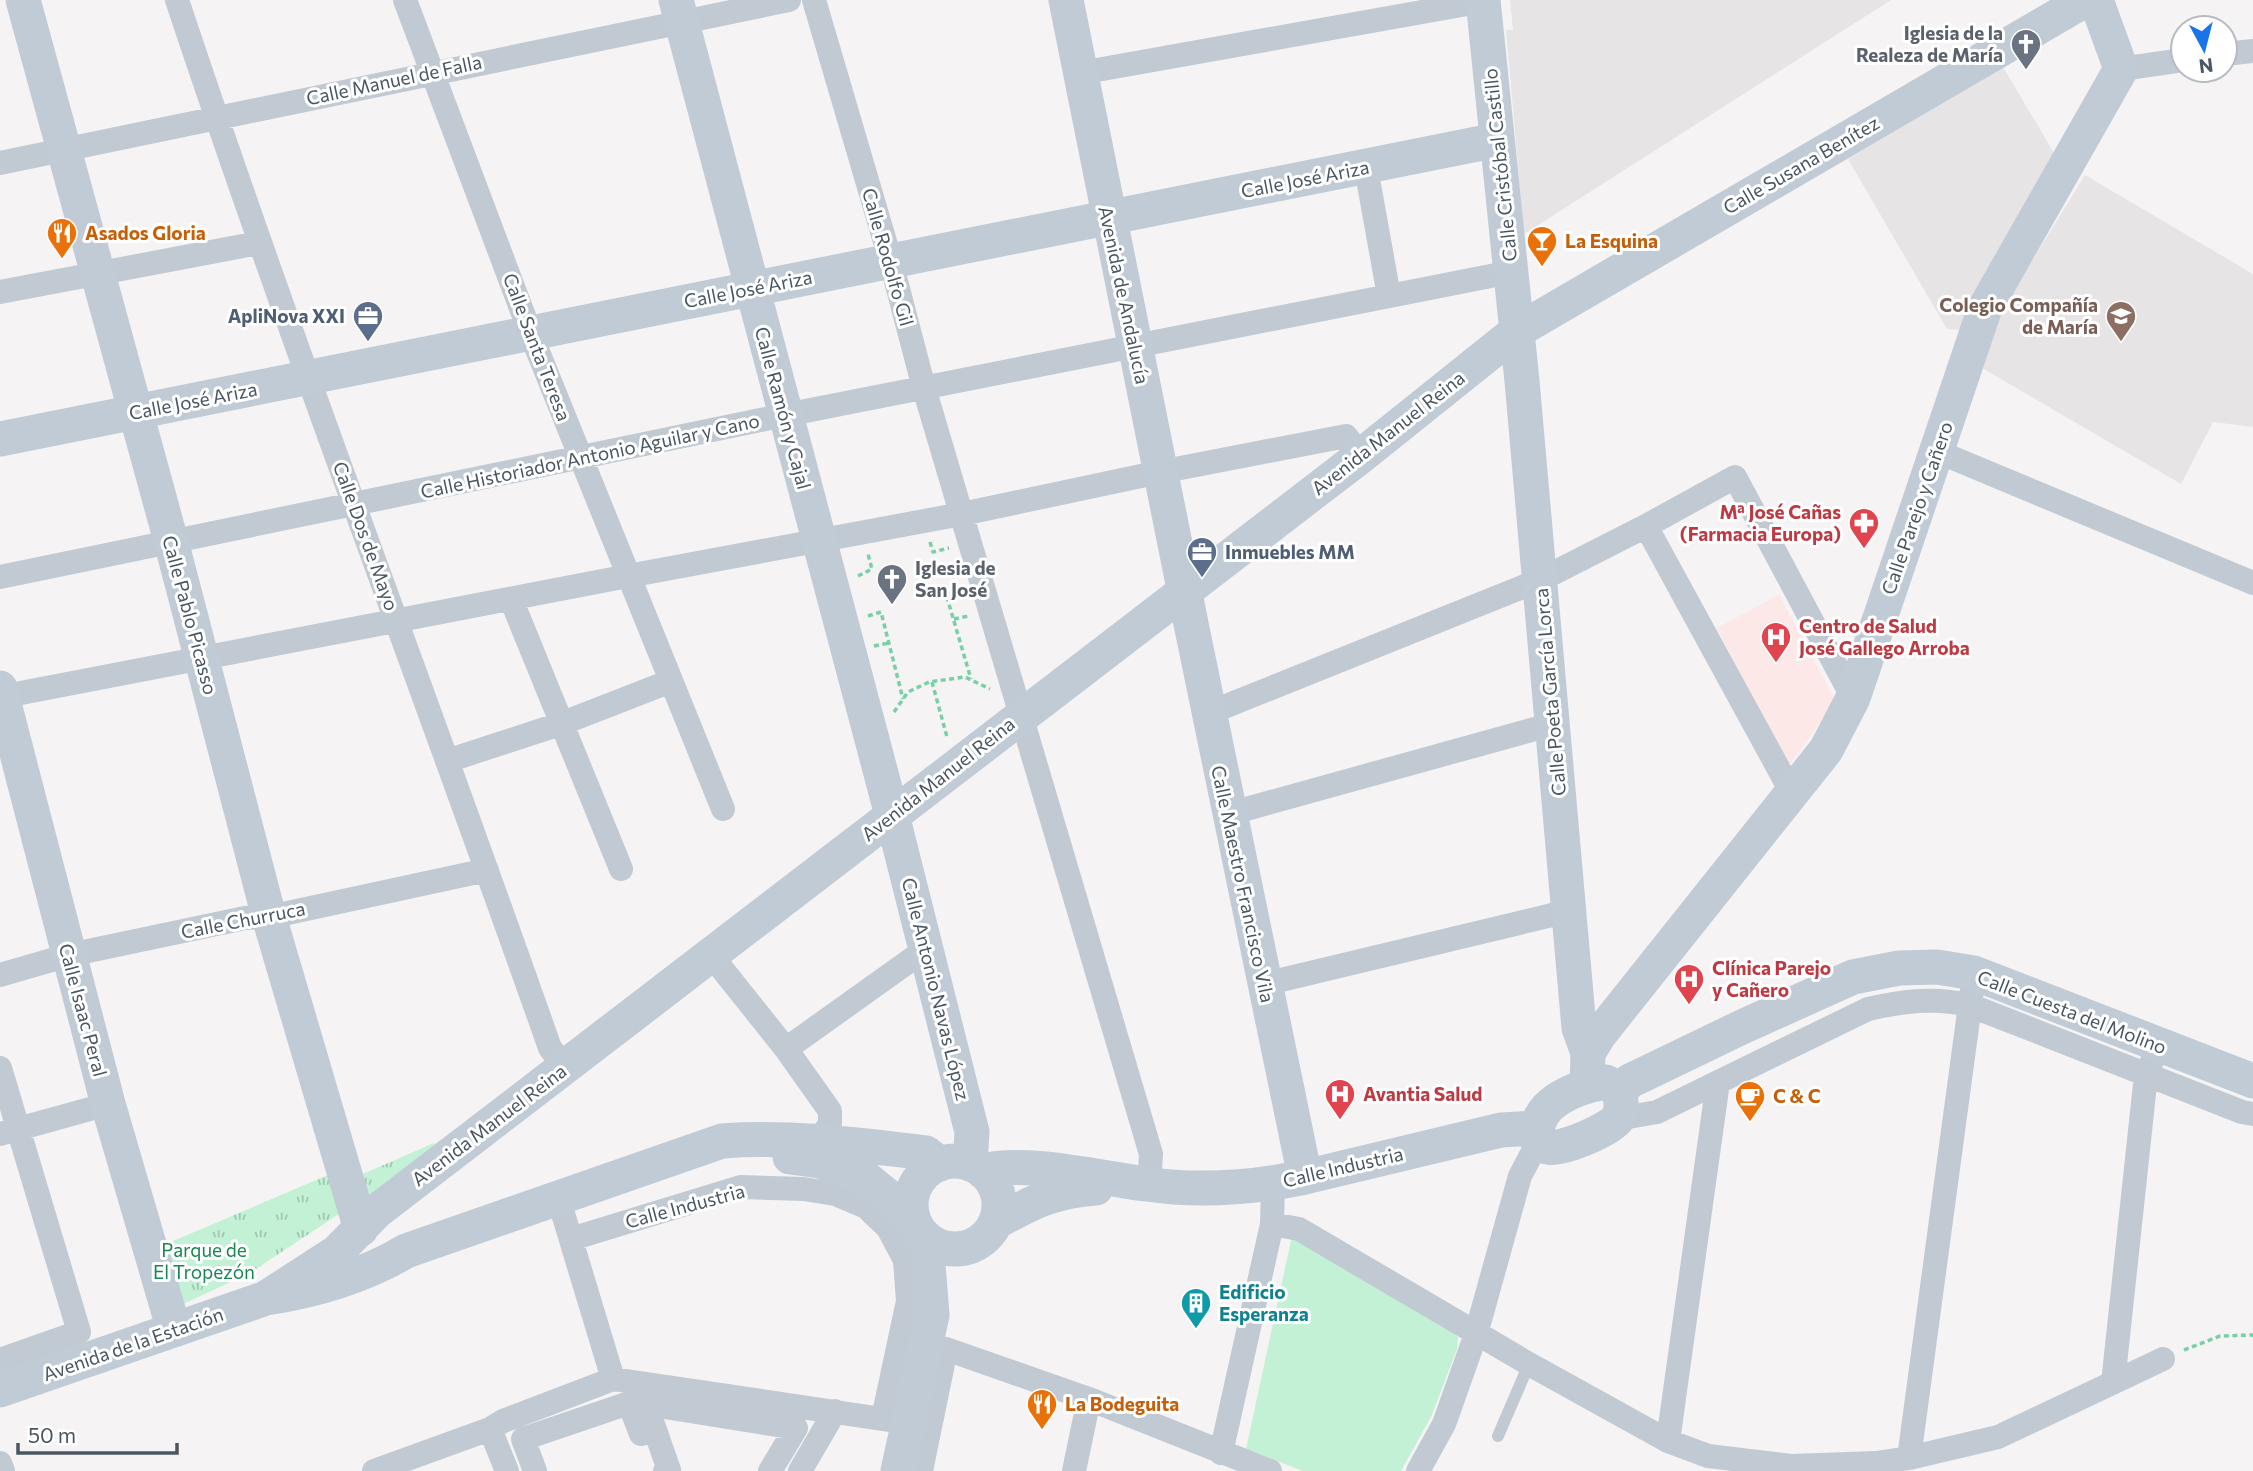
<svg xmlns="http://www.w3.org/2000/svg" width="2253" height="1471" viewBox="0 0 2253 1471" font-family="Commissioner,sans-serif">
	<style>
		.education { fill: #e6e4e5 }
		.medical { fill: #fce8e6 }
		.grass { fill: #c3f1d5 }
		.park { fill: url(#park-tufts) }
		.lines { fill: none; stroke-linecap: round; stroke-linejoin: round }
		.path { stroke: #7ad0a6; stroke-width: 3.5; stroke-dasharray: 5 3.5; stroke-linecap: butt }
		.lane { stroke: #c1cad2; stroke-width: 12 }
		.street { stroke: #c1cad2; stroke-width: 24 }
		.secondary { stroke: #c1cbd6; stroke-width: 35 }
		.labels { text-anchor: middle; stroke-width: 6; stroke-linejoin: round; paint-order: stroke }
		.worship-label { font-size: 19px; font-weight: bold; fill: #5b616d; stroke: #fff; text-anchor: end }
		.street-label { font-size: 19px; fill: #4a5661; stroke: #fff }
		.food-label { font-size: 19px; font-weight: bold; fill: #c56008; stroke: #fff; text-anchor: start }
		.education-label { font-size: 19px; font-weight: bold; fill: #785e54; stroke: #fff; text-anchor: end }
		.service-label { font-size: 19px; font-weight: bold; fill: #4e5e75; stroke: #fff; text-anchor: end }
		.health-label { font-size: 19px; font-weight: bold; fill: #be3a42; stroke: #fff; text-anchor: start }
		.park-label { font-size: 19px; fill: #17864f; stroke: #fff }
		.culture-label { font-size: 19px; font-weight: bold; fill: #0d838f; stroke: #fff; text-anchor: start }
	</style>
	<defs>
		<pattern id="park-tufts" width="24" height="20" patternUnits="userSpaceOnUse" patternTransform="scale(1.75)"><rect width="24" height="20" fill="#c3f1d5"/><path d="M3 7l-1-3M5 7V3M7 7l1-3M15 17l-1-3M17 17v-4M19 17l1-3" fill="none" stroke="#a0c6b0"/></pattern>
	</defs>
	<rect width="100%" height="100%" fill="#f5f3f3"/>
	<path class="education" d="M1510,0H1891L1524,234L1506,30H1513Z
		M2003,67L2060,163L1962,330L1947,329L1848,159Z
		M2085,175L2253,274V427L2213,422L2181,484L1982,368L1997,318Z"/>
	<path class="medical" d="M1779,595L1835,700L1788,767L1717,628Z"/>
	<path class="grass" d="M1292,1236L1452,1329L1458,1337L1457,1349L1431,1417L1401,1471H1303L1246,1449Z"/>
	<path class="park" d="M434,1143L442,1157L371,1210L358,1176Z
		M328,1175L339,1214L250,1273L183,1304L166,1244Z"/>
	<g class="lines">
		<path class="path" d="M930,542L933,552L949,548
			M858,576L872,569L868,554
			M960,591L946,594L971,679
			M868,616L881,612L903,699
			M954,619L969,616
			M874,646L889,643
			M932,682L947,737
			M894,712L908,692L929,682L965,677L990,689
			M2184,1350L2220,1336L2253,1335"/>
		<path class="lane" d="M1498,1436L1529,1364"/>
		<path class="street" d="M177,0C294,352 427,698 550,1048L565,1067
			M405,0L530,332L723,809
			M814,0L891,262L924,388L1151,1154L1149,1185
			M2225,54L2253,51
			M2121,69L2183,60
			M1080,73L1484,1
			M0,163L789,0
			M1366,168L1389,296
			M0,292L259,243
			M1936,451L2253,583
			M1646,526L1793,795
			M0,577L785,415L1511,272
			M511,599L621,869
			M0,697L628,576L962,514L1160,472L1346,436L1361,456
			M1209,713L1540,580L1646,526L1735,477L1853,698
			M447,761L563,723L671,681
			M1228,814L1553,724
			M711,955L786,1049L830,1111V1124L818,1141
			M0,975L69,955L245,918L269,917L487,870
			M1264,984L1569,911
			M786,1049L926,949
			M0,1068L79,1332L0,1360
			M1617,1119L1657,1112L1868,1009C1903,1001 1935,997 1969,1005L2242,1112L2253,1114
			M0,1134L108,1104
			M558,1197L613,1379
			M1272,1224L1299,1229L1529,1364L1668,1441L1708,1456L1791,1466L1876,1463L1909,1458L1998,1437L2163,1359
			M571,1239L741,1187L804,1189L835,1194L866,1207L888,1228L905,1260L908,1301L883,1418
			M946,1349L1089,1399L1270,1471
			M2113,1383L2146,1075L2152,1061
			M490,1429L507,1471
			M1668,1441L1718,1082
			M1221,1453L1272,1224L1273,1184
			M1909,1458L1972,990
			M0,1463L3,1471
			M374,1471L490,1429L503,1421L613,1379L909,1423
			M535,1471L523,1439L629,1403L641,1434
			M665,1471L669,1470L646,1404L796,1428L770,1471
			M800,1471L835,1411
			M921,1471L946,1349L931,1346
			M1074,1471L1089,1399
			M1418,1471L1444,1424L1476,1334L1520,1176L1538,1142"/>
		<path class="secondary" d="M23,0L171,541L269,917L361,1229
			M676,0L892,815L972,1132L970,1164
			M1066,0C1145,393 1222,785 1305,1177
			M1483,0L1522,381L1579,1028L1588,1053L1587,1086
			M0,439L1497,140
			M0,688L108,1104L174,1330
			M1588,1053L1599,1035L1826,750L1853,698L1985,308L2121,69L2096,0
			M1606,1082L1619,1091C1621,1101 1623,1108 1618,1118C1611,1129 1561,1151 1548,1147C1544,1147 1541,1144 1538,1142C1529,1104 1576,1087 1606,1082Z
			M1619,1091L1630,1081L1742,1027L1853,977L1899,968L1937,967L1974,973L2253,1081
			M790,1157L820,1161L868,1180L911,1215
			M911 1205a44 44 0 1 1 88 0a44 44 0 1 1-88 0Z
			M982,1171C1027,1160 1099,1178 1146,1184C1200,1192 1252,1188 1305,1177L1501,1130L1535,1128
			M996,1222C1033,1202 1053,1191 1096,1188
			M266,1298L337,1252L377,1211L1361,456L1517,331L2085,0
			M0,1390L266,1298C313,1291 364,1276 406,1251L722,1141C791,1136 858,1145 926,1153L940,1164
			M898,1471L932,1315L926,1239"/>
	</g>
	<defs>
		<g id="church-pin" transform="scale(1.575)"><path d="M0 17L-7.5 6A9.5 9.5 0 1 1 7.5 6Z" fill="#6b7280" stroke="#fff"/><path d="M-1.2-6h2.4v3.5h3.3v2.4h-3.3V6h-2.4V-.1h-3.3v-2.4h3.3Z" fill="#fff"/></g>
		<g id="restaurant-pin" transform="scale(1.575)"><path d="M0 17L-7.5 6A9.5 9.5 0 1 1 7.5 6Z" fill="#e8710a" stroke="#fff"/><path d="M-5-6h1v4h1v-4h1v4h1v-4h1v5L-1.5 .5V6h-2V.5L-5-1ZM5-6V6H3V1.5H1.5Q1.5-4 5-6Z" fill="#fff"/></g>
		<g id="bar-pin" transform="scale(1.575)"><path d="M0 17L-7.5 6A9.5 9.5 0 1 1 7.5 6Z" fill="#e8710a" stroke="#fff"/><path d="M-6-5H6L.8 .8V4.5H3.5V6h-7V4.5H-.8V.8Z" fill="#fff"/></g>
		<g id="office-pin" transform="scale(1.575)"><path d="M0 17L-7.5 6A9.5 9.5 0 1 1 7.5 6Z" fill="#5c6f8a" stroke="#fff"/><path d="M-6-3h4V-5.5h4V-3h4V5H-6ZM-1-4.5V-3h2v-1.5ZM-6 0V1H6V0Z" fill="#fff"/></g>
		<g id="school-pin" transform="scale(1.575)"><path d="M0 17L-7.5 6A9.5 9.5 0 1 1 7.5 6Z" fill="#8d6e63" stroke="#fff"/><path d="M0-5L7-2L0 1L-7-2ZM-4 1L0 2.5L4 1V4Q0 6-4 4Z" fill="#fff"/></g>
		<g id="pharmacy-pin" transform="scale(1.575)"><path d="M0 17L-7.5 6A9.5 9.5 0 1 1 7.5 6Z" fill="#e0444e" stroke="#fff"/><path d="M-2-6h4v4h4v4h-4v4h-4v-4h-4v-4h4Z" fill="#fff"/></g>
		<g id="hospital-pin" transform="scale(1.575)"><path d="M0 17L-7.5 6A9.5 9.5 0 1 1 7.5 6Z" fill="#e0444e" stroke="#fff"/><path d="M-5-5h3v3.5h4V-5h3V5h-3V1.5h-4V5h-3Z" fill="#fff"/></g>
		<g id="cafe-pin" transform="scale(1.575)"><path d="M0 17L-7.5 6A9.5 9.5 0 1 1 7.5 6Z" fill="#e8710a" stroke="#fff"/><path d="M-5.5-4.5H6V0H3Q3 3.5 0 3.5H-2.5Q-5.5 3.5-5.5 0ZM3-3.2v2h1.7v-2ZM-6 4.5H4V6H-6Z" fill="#fff"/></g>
		<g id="building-pin" transform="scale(1.575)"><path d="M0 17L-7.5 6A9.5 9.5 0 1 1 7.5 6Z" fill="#0f9aa8" stroke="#fff"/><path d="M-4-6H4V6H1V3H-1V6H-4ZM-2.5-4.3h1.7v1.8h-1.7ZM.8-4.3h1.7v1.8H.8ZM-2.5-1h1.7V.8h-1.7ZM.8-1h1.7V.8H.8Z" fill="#fff"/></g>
	</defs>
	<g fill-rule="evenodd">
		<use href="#church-pin" x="2026" y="44"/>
		<use href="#restaurant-pin" x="62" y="233"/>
		<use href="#bar-pin" x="1542" y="241"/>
		<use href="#office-pin" x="368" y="316"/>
		<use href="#school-pin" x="2121" y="316"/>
		<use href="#pharmacy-pin" x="1864" y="523"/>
		<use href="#office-pin" x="1202" y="552"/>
		<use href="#church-pin" x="892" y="579"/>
		<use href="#hospital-pin" x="1776" y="637"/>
		<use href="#hospital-pin" x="1689" y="979"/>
		<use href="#hospital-pin" x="1340" y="1094"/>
		<use href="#cafe-pin" x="1750" y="1096"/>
		<use href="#building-pin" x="1196" y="1303"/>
		<use href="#restaurant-pin" x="1042" y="1404"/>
	</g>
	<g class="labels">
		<g class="worship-label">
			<text x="2003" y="40">Iglesia de la<tspan x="2003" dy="22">Realeza de María</tspan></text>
			<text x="915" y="575" text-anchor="start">Iglesia de<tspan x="915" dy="22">San José</tspan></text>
		</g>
		<g class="street-label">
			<text transform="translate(394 80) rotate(-12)" y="7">Calle Manuel de Falla</text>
			<text transform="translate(1500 165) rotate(-96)" y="7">Calle Cristóbal Castillo</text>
			<text transform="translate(1801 165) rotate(-30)" y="7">Calle Susana Benítez</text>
			<text transform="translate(1305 179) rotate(-11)" y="7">Calle José Ariza</text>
			<text transform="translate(888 257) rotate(74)" y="7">Calle Rodolfo Gil</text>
			<text transform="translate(748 289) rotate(-11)" y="7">Calle José Ariza</text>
			<text transform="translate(1124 295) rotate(78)" y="7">Avenida de Andalucía</text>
			<text transform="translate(537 347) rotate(69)" y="7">Calle Santa Teresa</text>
			<text transform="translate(193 401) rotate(-11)" y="7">Calle José Ariza</text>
			<text transform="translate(783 408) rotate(75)" y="7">Calle Ramón y Cajal</text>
			<text transform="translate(1388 433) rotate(-38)" y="7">Avenida Manuel Reina</text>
			<text transform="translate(590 456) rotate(-12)" y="7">Calle Historiador Antonio Aguilar y Cano</text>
			<text transform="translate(1917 508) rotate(-71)" y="7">Calle Parejo y Cañero</text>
			<text transform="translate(366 536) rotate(70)" y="7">Calle Dos de Mayo</text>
			<text transform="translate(190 615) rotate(75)" y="7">Calle Pablo Picasso</text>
			<text transform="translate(1550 692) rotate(-95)" y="7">Calle Poeta García Lorca</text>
			<text transform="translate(938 779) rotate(-38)" y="7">Avenida Manuel Reina</text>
			<text transform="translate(1243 884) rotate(78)" y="7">Calle Maestro Francisco Vila</text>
			<text transform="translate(243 920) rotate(-11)" y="7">Calle Churruca</text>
			<text transform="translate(936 989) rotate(76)" y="7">Calle Antonio Navas López</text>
			<text transform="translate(83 1010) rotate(75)" y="7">Calle Isaac Peral</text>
			<text transform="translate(2072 1012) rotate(21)" y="7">Calle Cuesta del Molino</text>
			<text transform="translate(489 1125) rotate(-37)" y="7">Avenida Manuel Reina</text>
			<text transform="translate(1343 1167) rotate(-13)" y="7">Calle Industria</text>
			<text transform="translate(685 1206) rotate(-15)" y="7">Calle Industria</text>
			<text transform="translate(133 1344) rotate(-19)" y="7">Avenida de la Estación</text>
		</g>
		<g class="food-label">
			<text x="85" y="240">Asados Gloria</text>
			<text x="1565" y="248">La Esquina</text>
			<text x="1773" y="1103">C &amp; C</text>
			<text x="1065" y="1411">La Bodeguita</text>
		</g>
		<g class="education-label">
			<text x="2098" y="312">Colegio Compañía<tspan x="2098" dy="22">de María</tspan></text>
		</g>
		<g class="service-label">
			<text x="345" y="323">ApliNova XXI</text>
			<text x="1225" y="559" text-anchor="start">Inmuebles MM</text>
		</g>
		<g class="health-label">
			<text x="1841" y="519" text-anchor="end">Mª José Cañas<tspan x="1841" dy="22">(Farmacia Europa)</tspan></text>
			<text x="1799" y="633">Centro de Salud<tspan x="1799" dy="22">José Gallego Arroba</tspan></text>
			<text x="1712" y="975">Clínica Parejo<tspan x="1712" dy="22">y Cañero</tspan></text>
			<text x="1363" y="1101">Avantia Salud</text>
		</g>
		<g class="park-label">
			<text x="204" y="1257">Parque de<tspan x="204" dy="22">El Tropezón</tspan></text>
		</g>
		<g class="culture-label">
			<text x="1219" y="1299">Edificio<tspan x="1219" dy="22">Esperanza</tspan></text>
		</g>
	</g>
	<g transform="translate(2204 49) rotate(173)"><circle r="33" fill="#ffffff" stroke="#b7bbc0" stroke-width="2"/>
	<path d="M0-5L12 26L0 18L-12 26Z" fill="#1a73e8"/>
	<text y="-10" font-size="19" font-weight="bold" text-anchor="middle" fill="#4a5661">N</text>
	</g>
	<path d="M18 1443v10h159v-10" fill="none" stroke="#4a5661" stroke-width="3.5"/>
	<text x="28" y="1443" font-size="21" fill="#4a5661" stroke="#ffffff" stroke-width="5" paint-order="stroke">50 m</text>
</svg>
